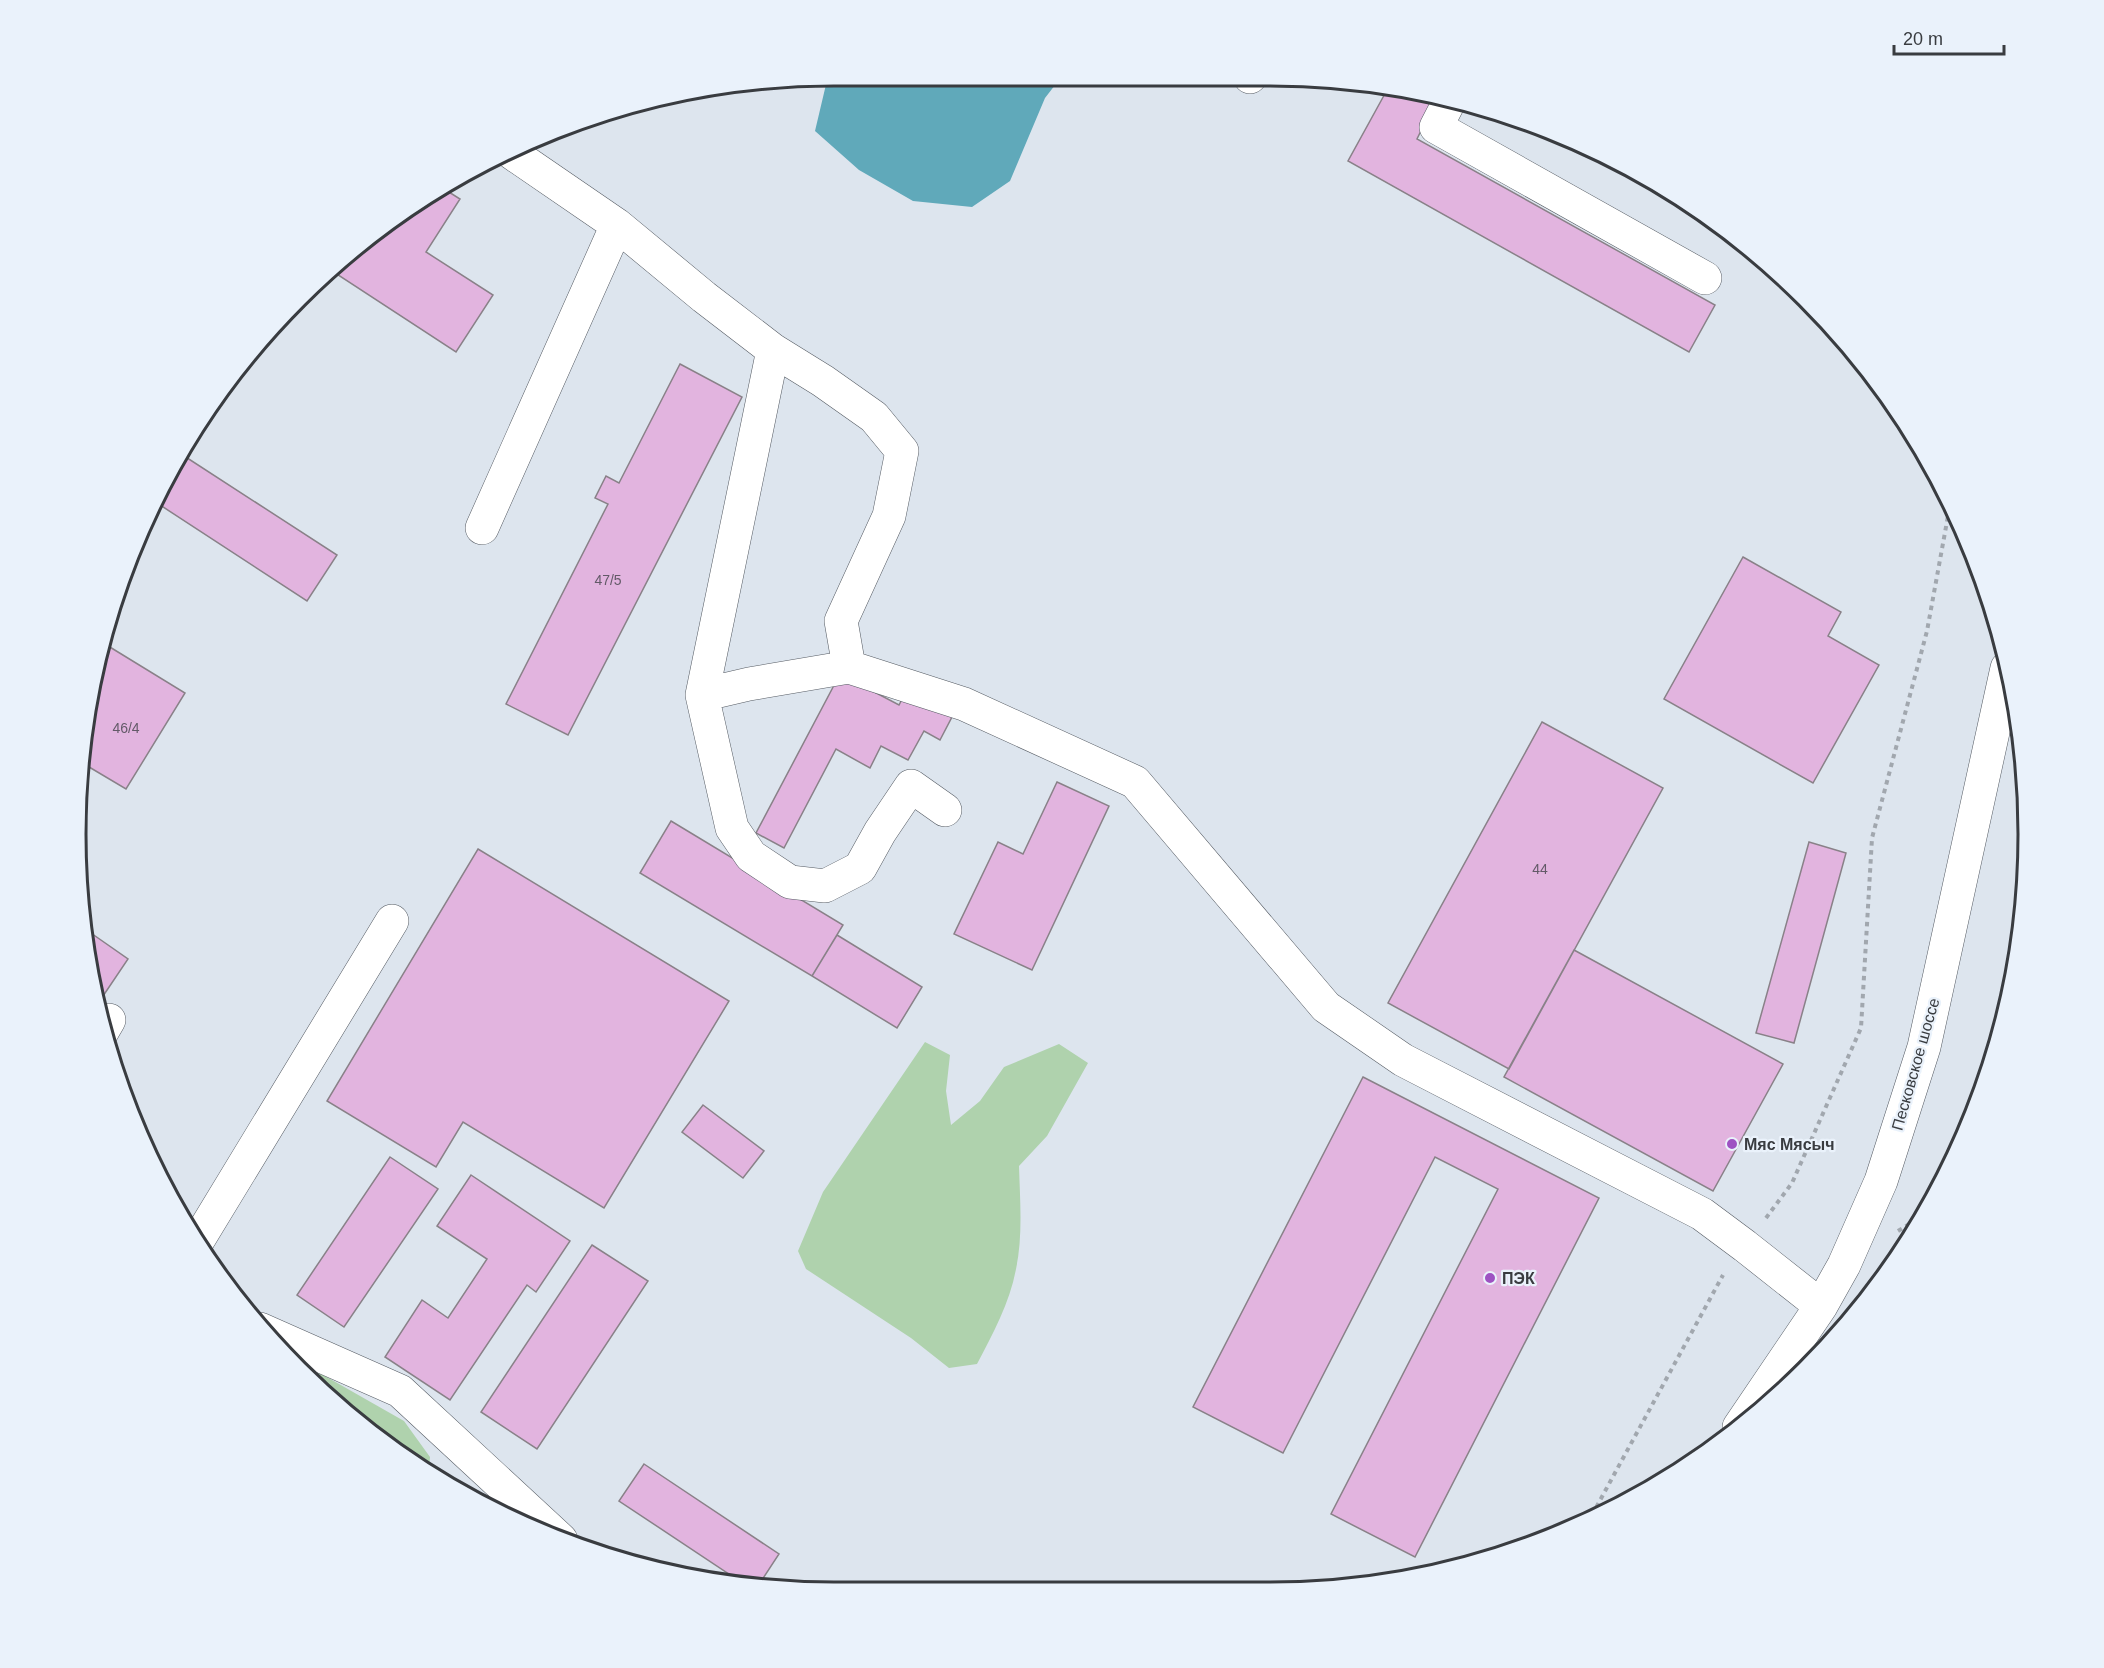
<svg xmlns="http://www.w3.org/2000/svg" width="2104" height="1668" viewBox="0 0 2104 1668" font-family="Helvetica,sans-serif">
	<style>
		.green { fill: #afd2ad }
		.water { fill: #60a9ba }
		.building { fill: #e2b4df; stroke: #898188; stroke-width: 1.5 }
		.lines { fill: none; stroke-linecap: round; stroke-linejoin: round }
		.minor-casing { stroke: #555b63; stroke-width: 34 }
		.path { stroke: #a1a7ae; stroke-width: 4; stroke-dasharray: 4.5 4.5; stroke-linecap: butt }
		.minor { stroke: #fff; stroke-width: 33 }
		.poi-dot { fill: #9e51c2; stroke: #eaf2fb; stroke-width: 2 }
		.labels { text-anchor: middle; stroke-width: 4.5; stroke-linejoin: round; paint-order: stroke }
		.number-label { font-size: 14px; fill: #635a68 }
		.street-label { font-size: 16px; fill: #393c40; stroke: #eaf2fb }
		.poi-label { font-size: 16px; font-weight: bold; fill: #393c40; stroke: #eaf2fb; text-anchor: start }
		.rim { fill: none; stroke: #393c40; stroke-width: 3 }
	</style>
	<rect width="100%" height="100%" fill="#dde5ee"/>
	<path class="green" d="M925,1042L950,1055L946,1091L951,1125L980,1101L1004,1067L1059,1044L1088,1063L1047,1136L1019,1166C1020,1200 1023,1236 1016,1269C1010,1302 993,1334 977,1364L949,1368L911,1338L806,1269L798,1251L823,1192Z
		M281,1351L404,1421L430,1457L429,1469L372,1436Z"/>
	<path class="water" d="M834,75L1062,76L1045,98L1010,181L972,207L913,201L859,170L815,131L828,76Z"/>
	<path class="building" d="M1387,90L1436,100L1417,139L1715,305L1689,352L1348,161Z
		M441,187L460,199L426,252L493,295L456,352L332,271Z
		M680,364L742,397L568,735L506,704L608,504L595,498L606,476L619,483Z
		M178,452L337,555L307,601L157,503Z
		M1743,557L1841,612L1828,636L1879,665L1813,783L1664,699Z
		M100,641L185,693L126,789L84,764Z
		M840,674L899,705L907,690L953,715L940,740L924,731L908,760L881,746L870,768L836,749L784,848L756,833Z
		M1542,722L1663,788L1509,1069L1388,1003Z
		M1057,782L1109,806L1032,970L954,934L998,842L1023,854Z
		M671,821L843,925L812,976L640,873Z
		M1809,842L1846,853L1794,1043L1756,1033Z
		M478,849L729,1001L604,1208L463,1122L436,1167L327,1101Z
		M88,931L128,959L99,1002L97,1000Z
		M837,935L922,987L897,1028L812,976Z
		M1574,950L1783,1064L1713,1191L1504,1077Z
		M1363,1077L1599,1198L1415,1557L1331,1514L1498,1189L1435,1157L1283,1453L1193,1407Z
		M703,1105L764,1151L743,1178L682,1132Z
		M390,1157L438,1189L344,1327L297,1295Z
		M471,1175L570,1241L536,1292L527,1285L450,1400L385,1357L422,1300L448,1318L487,1259L437,1226Z
		M592,1245L648,1281L537,1449L481,1412Z
		M644,1464L779,1554L758,1586L744,1584L619,1501Z"/>
	<g class="lines">
		<g class="minor-casing">
			<path id="minor" d="M1250,77L1251,76
				M1449,102L1436,127L1705,278
				M512,153L617,225L704,297L773,350L823,381L874,417L902,451L889,516L841,621L849,667
				M773,350L702,695L732,828L751,856L790,882L825,886L860,868L880,832L911,786L945,810
				M482,528L617,225
				M702,695L749,684L849,667L964,704L1135,782L1326,1007L1403,1060L1702,1214L1745,1246L1821,1306
				M102,1032L109,1020
				M197,1242L392,921
				M260,1329L400,1391L561,1540
				M1739,1427L1821,1306L1844,1265L1881,1181L1924,1047L2007,668"/>
		</g>
		<path class="path" d="M1766,1218L1792,1183L1861,1028L1872,838L1927,631L1950,505
			M1898,1231L1922,1216
			M1592,1515L1723,1275"/>
		<use href="#minor" class="minor"/>
	</g>
	<g class="poi-dot">
		<circle cx="1732" cy="1144" r="6"/>
		<circle cx="1490" cy="1278" r="6"/>
	</g>
	<g class="labels">
		<g class="number-label">
			<text x="608" y="585">47/5</text>
			<text x="126" y="733">46/4</text>
			<text x="1540" y="874">44</text>
		</g>
		<g class="street-label">
			<text transform="translate(1915 1064) rotate(-74)" y="6">Песковское шоссе</text>
		</g>
		<g class="poi-label">
			<text x="1744" y="1150">Мяс Мясыч</text>
			<text x="1502" y="1284">ПЭК</text>
		</g>
	</g>
	<path d="M0 0H2104V1668H0ZM834 86H1270A748 748 0 0 1 2018 834V834A748 748 0 0 1 1270 1582H834A748 748 0 0 1 86 834V834A748 748 0 0 1 834 86Z" fill="#eaf2fb" fill-rule="evenodd"/>
	<path class="rim" d="M834 86H1270A748 748 0 0 1 2018 834V834A748 748 0 0 1 1270 1582H834A748 748 0 0 1 86 834V834A748 748 0 0 1 834 86Z"/>
	<path d="M1894 45v9h110v-9" fill="none" stroke="#393c40" stroke-width="3"/>
	<text x="1903" y="45" font-size="18" fill="#393c40" stroke="#eaf2fb" stroke-width="4.5" paint-order="stroke">20 m</text>
</svg>
